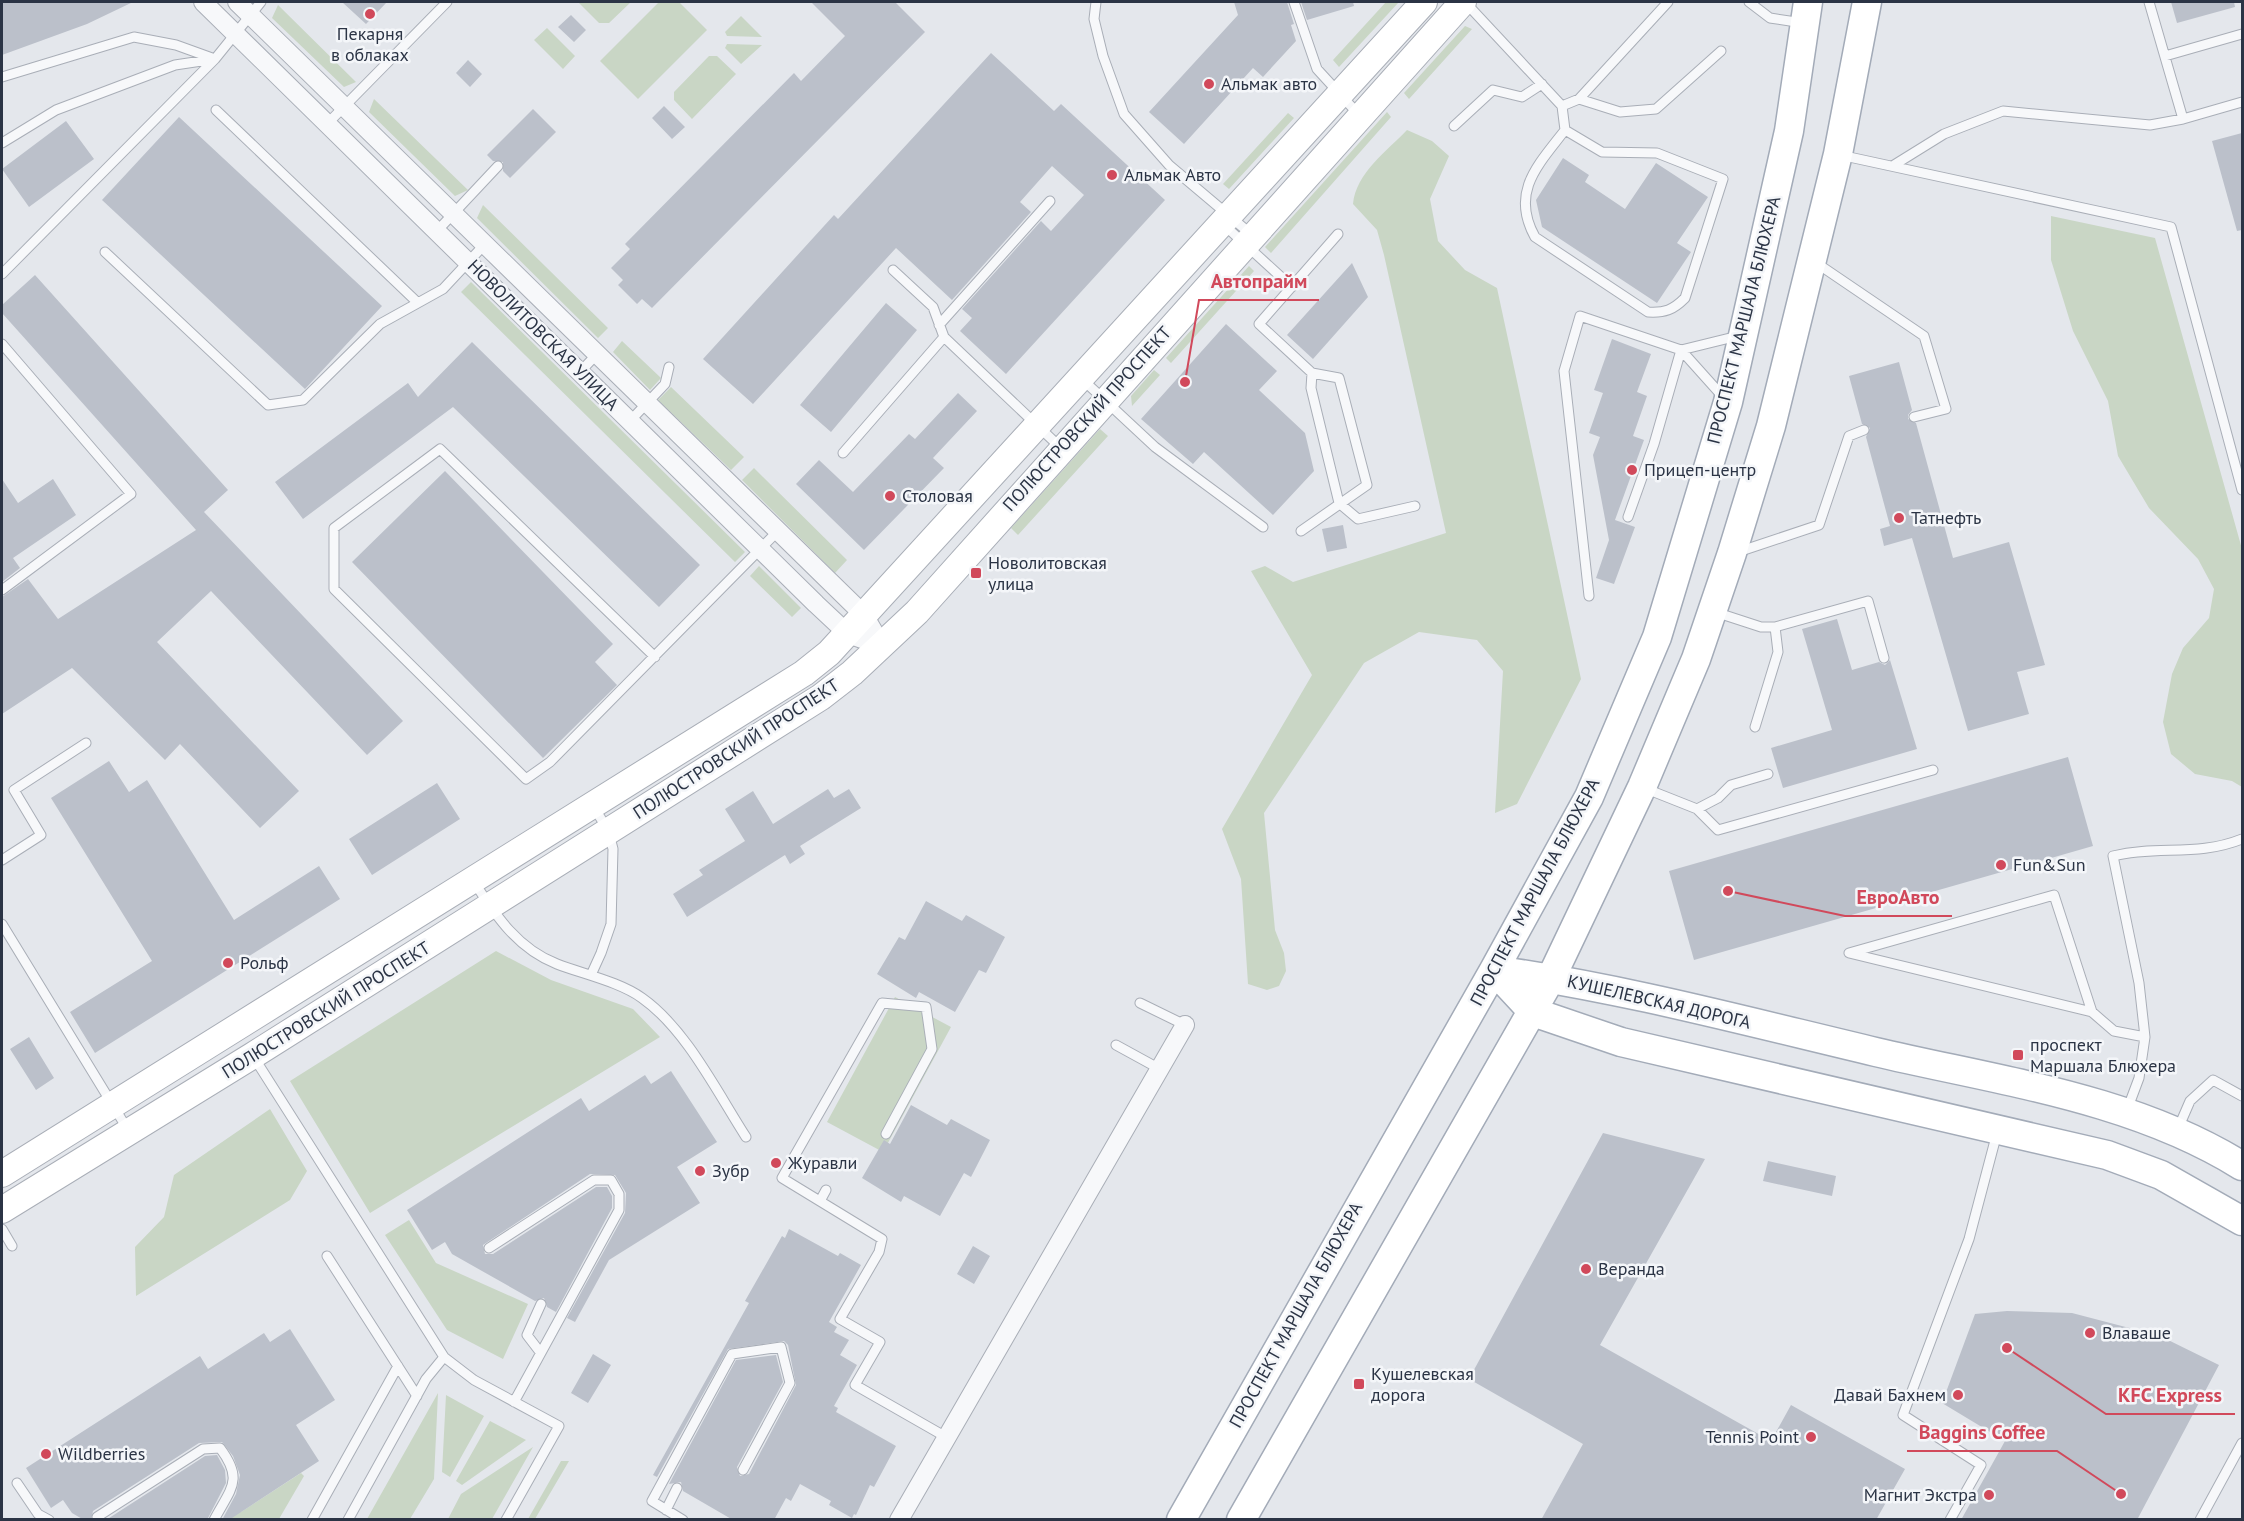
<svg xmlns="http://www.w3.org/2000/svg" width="2244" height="1521" viewBox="0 0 2244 1521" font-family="'PT Sans',sans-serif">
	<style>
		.green { fill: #c9d6c5 }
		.building { fill: #bbc0ca }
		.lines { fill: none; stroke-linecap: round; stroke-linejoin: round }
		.lane-casing { stroke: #a9aeb7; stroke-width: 11 }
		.street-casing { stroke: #a9aeb7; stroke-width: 20 }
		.secondary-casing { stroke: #a9aeb7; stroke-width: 28 }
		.primary-casing { stroke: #a3abb8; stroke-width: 31 }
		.lane { stroke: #f7f8fa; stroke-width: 9 }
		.street { stroke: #f7f8fa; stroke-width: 18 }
		.secondary { stroke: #fff; stroke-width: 26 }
		.primary { stroke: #fff; stroke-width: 28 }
		.poi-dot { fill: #d1495b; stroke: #f4f6f9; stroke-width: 2 }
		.labels { text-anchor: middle; stroke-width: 5; stroke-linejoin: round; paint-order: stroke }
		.poi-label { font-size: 18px; fill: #2b3445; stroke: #f4f6f9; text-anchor: start }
		.street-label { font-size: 18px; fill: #2b3445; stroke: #f4f6f9 }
		.leader { fill: none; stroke: #d1495b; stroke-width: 2 }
		.callout-dot { fill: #d1495b; stroke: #f4f6f9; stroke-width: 2 }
		.callout-label { font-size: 20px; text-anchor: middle; font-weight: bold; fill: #d1495b; stroke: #f4f6f9; stroke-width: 5; stroke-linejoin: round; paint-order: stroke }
	</style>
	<rect width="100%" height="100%" fill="#e4e7ec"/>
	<path class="green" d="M578,2H631L609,23H599Z
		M659,2H679L707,30L638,99L600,61Z
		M1386,2H1399L1339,67L1333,60Z
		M278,5L356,82L344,87L272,18Z
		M741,16L762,37L727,36L725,32Z
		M1465,26L1472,29L1409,99L1404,93Z
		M547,28L575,56L563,69L534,40Z
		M727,44L762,45L741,64L725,48Z
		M709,56H717L736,74L692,119L674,100V92Z
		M374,99L468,190L455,196L369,112Z
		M1387,112L1391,117L1271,253L1265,247Z
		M1288,113L1294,118L1229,189L1223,184Z
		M1407,130L1432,141L1449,156L1430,199L1438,241L1465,270L1497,288L1581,679L1517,804L1495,813L1503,671L1477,640L1419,632L1364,663L1264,813L1275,930L1284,953L1286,971L1279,986L1267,990L1248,984L1241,879L1222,829L1312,675L1251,571L1265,566L1293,582L1446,533L1384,255L1377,230L1353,204C1356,173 1387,151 1407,130Z
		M483,205L608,328L598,338L477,218Z
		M2051,216L2155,238L2242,549V787L2232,781L2195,774L2171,754L2163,722L2172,674L2183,648L2209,618L2214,589L2198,559L2149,508L2118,456L2108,401L2073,331L2051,260Z
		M1249,266L1254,271L1171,363L1166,358Z
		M471,282L745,552L735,562L461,292Z
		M622,341L661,378L650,390L613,352Z
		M1154,370L1160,375L1132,406L1131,396Z
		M671,387L744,457L731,470L658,400Z
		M1100,429L1108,436L1018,535L1011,528Z
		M754,468L847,560L835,573L742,480Z
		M759,566L801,608L792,617L750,576Z
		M496,951L551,980L633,1009L660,1037L370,1213L290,1081Z
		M895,997L951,1027L883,1152L827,1122Z
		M270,1109L307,1171L290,1200L136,1296L135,1247L164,1217L174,1175Z
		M409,1220L436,1263L528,1304L503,1359L447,1330L385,1235Z
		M438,1393L434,1479L410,1519H367Z
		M446,1395L484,1416L450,1477L442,1472Z
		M490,1421L526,1440L462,1485L456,1481Z
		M533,1447L492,1519H448L461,1494Z
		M561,1461H569L535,1519H528Z
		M301,1473L304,1476L279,1519H231L236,1510L241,1512Z"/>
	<path class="building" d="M2,2H133L87,24L2,55Z
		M342,2H387L366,24Z
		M811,2H895L925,32L652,308L642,299L637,304L618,285L623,280L611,268L630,249L625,244L794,73L801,81L845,36Z
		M1234,2H1287L1294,24L1291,25L1296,41L1263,77L1253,68L1184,144L1149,112L1238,15Z
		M1301,2H1353L1354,6L1307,20Z
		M2171,2H2234L2235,7L2177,23Z
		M571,15L586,30L574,42L558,27Z
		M991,53L1054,111L1061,104L1165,200L1006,374L960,331L972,318L962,309L1041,221L1051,231L1084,195L1052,166L1020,202L1031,212L952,300L896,248L753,404L703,359L834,215L838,219Z
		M468,60L482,74L470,87L456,73Z
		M664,106L685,127L672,139L652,118Z
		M533,109L556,132L510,178L503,171V162L493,161L487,155Z
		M179,117L382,306L305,389L102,200Z
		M66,121L94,159L29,207L2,169Z
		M2242,133V230L2237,231L2212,141Z
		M1563,158L1589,175L1585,182L1625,209L1656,163L1708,197L1677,243L1691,252L1657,303L1542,227L1536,200Z
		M1352,263L1368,297L1313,359L1287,335Z
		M35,275L228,490L204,512L403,721L367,755L211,591L157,642L299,791L260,828L180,744L165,760L72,668L2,714V597L28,579L58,619L196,530L2,313V305Z
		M886,303L917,330L831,432L800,405Z
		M1226,324L1277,371L1259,390L1305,433L1314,471L1273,515L1204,452L1193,464L1141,419Z
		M1612,339L1651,354L1637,392L1647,396L1633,436L1644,440L1615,520L1635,527L1614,584L1596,578L1609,540L1593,455L1600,437L1589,433L1603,393L1594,390Z
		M472,342L700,565L659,607L453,407L303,519L275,482L408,383L418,397Z
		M1899,362L1912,410L1908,415V419L1916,423L1953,558L2009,542L2045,665L2017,672L2029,714L1968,731L1912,538L1884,546L1880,529L1890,526L1866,437L1870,428L1862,424L1849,376Z
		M958,393L977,411L933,458L944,468L864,550L796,484L819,460L853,492L909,434L915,439Z
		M445,471L613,644L595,662L617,685L543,758L352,562Z
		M2,479L18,503L53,479L76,515L13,558L20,568L2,582Z
		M1343,525L1347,548L1327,552L1322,529Z
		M1837,619L1852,670L1879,662L1885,665L1890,660L1917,749L1783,788L1771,748L1832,730L1802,629Z
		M2068,757L2093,846L1694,960L1669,871Z
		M109,761L129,792L147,780L234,920L319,866L340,899L95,1053L70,1012L152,961L51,798Z
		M437,783L460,819L372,875L349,839Z
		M828,789L834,798L849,789L861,808L800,846L805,854L790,864L785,855L687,917L673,894L703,875L699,870L745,841L725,809L753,791L773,824Z
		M926,901L962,921L966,915L1005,937L986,973L979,970L955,1012L919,992L916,998L877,974L899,937L905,940Z
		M29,1037L54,1078L36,1090L10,1049Z
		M671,1071L717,1142L677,1167L700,1203L609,1260L575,1322L567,1318L625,1213L626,1193L615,1175L590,1174L483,1245L485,1254H493L596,1187H607L612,1196V1208L556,1312L547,1307L544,1298L535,1301L452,1254L445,1242L432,1250L407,1210L581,1098L589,1111L645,1075L651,1084Z
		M911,1105L947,1125L951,1119L990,1140L971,1177L964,1173L940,1216L904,1196L901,1202L862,1178L884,1140L890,1144Z
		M1603,1133L1705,1159L1600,1345L1771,1441L1791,1405L1905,1469L1876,1520H1541L1583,1444L1469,1379Z
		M1768,1161L1836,1176L1832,1196L1763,1181Z
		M789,1229L838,1256L840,1253L861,1265L829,1322L837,1327L834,1332L849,1340L840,1355L857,1365L834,1406L838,1408L836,1412L896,1446L874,1487L870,1485L856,1515L854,1514L852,1518L829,1505L831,1501L800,1484L791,1501L786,1498L774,1520H733L683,1491L681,1482L669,1484L736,1360L776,1355L783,1382L737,1467L740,1476L749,1474L796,1385L788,1345L784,1341L728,1349L657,1477L653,1475L749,1303L745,1301L782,1236L785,1238Z
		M973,1246L990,1256L974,1284L957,1274Z
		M2007,1311L2072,1313L2160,1336L2219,1365L2137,1520H1961L2005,1441L1942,1403L1975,1314Z
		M290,1329L335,1400L296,1425L319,1461L229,1520H222L236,1494L240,1475L233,1456L222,1442L199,1443L93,1511L91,1520H84L72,1513L63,1500L51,1508L26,1468L200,1356L208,1369L264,1333L270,1342Z
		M593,1354L611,1365L588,1403L571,1393Z
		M217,1455L225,1470L226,1483L207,1520H106L205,1456Z"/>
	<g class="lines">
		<g class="lane-casing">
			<path id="lane" d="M1096,2L1094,19L1103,56L1124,114L1169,165L1252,235
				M1294,2L1317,69L1360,116
				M1465,2L1562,106L1565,130L1602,152L1657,153L1723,179L1685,298C1673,310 1665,313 1648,312L1535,237C1510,192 1538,165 1565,130
				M1749,2L1770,18L1803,23
				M2149,2L2183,119
				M2165,56L2242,34
				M2,77L134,37L176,45L212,58
				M1579,99L1668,2
				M1562,106L1579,99L1620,112L1656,109L1721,51
				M216,110L418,303
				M327,124L447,2
				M1454,126L1493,90L1522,97L1542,84
				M2,143L56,110L175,65L215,59
				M1840,155L2171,227L2242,490
				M1894,165L1944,134L2003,111L2150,125L2183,119L2242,102
				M1223,224L1292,287
				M437,231L498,166
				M1338,234L1259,324L1312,373L1311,388L1339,503L1358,519L1415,506
				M105,252L268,405L303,400L380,324L443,289L485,244
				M1815,262L1924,336L1946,409L1914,417
				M893,270L933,307L944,337L1061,448
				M2,274L215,59L261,2
				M939,325L1050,201
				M2,344L131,494L2,590
				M580,372L597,354
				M1082,379L1155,447L1263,527
				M1724,398L1681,350L1738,336
				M630,421L665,384L669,367
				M843,453L944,337
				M1301,531L1367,485L1339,378L1312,373
				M1738,552L1819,525L1849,436L1864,430
				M1589,596L1564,371L1580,316L1681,350L1654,444L1628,517
				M1715,612L1761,627H1775L1868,601L1884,658
				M655,657L440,449L334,528V589L526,779L550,762L777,532
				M1755,727L1778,652L1775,627
				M1644,788L1697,809L1718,830L1933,770
				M1697,809L1718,798L1731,785L1768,774
				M2,860L41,835L14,790L86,743
				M474,882C496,916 518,949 557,964C583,974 620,982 642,998C686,1029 717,1092 746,1137
				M2,924L128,1130
				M591,975L601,953L611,924L613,849L608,830L593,806
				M1140,1003L1185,1025
				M2092,1012L2054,895L1849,953L2092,1012L2114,1031L2145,1037
				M1116,1045L1158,1068
				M253,1056L444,1357L474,1380L559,1426L506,1520
				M2127,1110L2139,1078L2145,1037L2139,983L2113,856C2159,845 2197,857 2242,839
				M2177,1131L2190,1101L2213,1080L2242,1096
				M886,1134L932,1049L926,1007L882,1003L782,1178L882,1239L879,1252L840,1319L880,1342L855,1385L946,1437
				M820,1201L826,1190
				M2,1229L12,1246
				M489,1248L594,1180H611L619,1194V1210L514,1402
				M327,1256L417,1396
				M540,1352L527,1335L541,1304
				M17,1483L38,1514L49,1520
				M666,1510L677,1488
				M97,1517L203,1449L220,1448C244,1480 231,1488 214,1520
				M312,1520L398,1366
				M348,1520L426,1379L444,1357
				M683,1520L652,1501L732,1354L781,1347L790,1383L743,1470
				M1950,1520L1981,1465L1903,1415L1969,1239L1997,1133
				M2200,1520L2242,1443"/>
		</g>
		<g class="street-casing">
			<path id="street" d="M203,2L816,604L848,634L882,646
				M237,2L864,615L882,646
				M899,1520L1185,1025"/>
		</g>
		<g class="secondary-casing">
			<path id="secondary" d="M2,1174L804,673L829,653L1424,2
				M2,1210L252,1056L821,697L852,673L917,612L1463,2"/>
		</g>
		<g class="primary-casing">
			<path id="primary" d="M1494,970L1533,1012L1621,1042L2107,1155L2161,1175L2242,1221
				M1494,970C1623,988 1749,1022 1876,1052C1999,1081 2133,1098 2242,1166
				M1181,1520L1494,970L1589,797L1657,637L1728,402L1789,131L1808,2
				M1241,1520L1551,978L1642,787L1696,659L1732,553L1771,426L1838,154L1867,2"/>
		</g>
		<use href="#lane" class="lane"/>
		<use href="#street" class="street"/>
		<use href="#secondary" class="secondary"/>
		<use href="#primary" class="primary"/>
	</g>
	<g class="poi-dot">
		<circle cx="370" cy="14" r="6"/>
		<circle cx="1209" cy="84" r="6"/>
		<circle cx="1112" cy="175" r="6"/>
		<circle cx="1632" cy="470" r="6"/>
		<circle cx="890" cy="496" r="6"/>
		<circle cx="1899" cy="518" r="6"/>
		<rect x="970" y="567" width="12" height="12" rx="3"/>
		<circle cx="2001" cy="865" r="6"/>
		<circle cx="228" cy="963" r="6"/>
		<rect x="2012" y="1049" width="12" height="12" rx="3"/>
		<circle cx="776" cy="1163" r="6"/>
		<circle cx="700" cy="1171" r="6"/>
		<circle cx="1586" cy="1269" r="6"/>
		<circle cx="2090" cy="1333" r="6"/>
		<rect x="1353" y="1378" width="12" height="12" rx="3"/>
		<circle cx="1958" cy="1395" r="6"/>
		<circle cx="1811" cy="1437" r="6"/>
		<circle cx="46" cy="1454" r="6"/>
		<circle cx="1989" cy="1495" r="6"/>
	</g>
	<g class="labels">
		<g class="poi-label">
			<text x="370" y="40" text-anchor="middle">Пекарня<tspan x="370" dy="21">в облаках</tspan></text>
			<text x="1221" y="90">Альмак авто</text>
			<text x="1124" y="181">Альмак Авто</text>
			<text x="1644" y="476">Прицеп-центр</text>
			<text x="902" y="502">Столовая</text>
			<text x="1911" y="524">Татнефть</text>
			<text x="988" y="569">Новолитовская<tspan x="988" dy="21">улица</tspan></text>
			<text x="2013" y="871">Fun&amp;Sun</text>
			<text x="240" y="969">Рольф</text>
			<text x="2030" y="1051">проспект<tspan x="2030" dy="21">Маршала Блюхера</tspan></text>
			<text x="788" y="1169">Журавли</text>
			<text x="712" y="1177">Зубр</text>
			<text x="1598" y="1275">Веранда</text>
			<text x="2102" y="1339">Влаваше</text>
			<text x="1371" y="1380">Кушелевская<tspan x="1371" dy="21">дорога</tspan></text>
			<text x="1946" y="1401" text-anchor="end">Давай Бахнем</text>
			<text x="1799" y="1443" text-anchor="end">Tennis Point</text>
			<text x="58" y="1460">Wildberries</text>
			<text x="1977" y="1501" text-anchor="end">Магнит Экстра</text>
		</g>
		<g class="street-label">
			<text transform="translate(1744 320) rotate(-76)" y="6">ПРОСПЕКТ МАРШАЛА БЛЮХЕРА</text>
			<text transform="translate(543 335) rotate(45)" y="6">НОВОЛИТОВСКАЯ УЛИЦА</text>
			<text transform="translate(1087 419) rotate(-48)" y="6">ПОЛЮСТРОВСКИЙ ПРОСПЕКТ</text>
			<text transform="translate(736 749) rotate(-33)" y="6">ПОЛЮСТРОВСКИЙ ПРОСПЕКТ</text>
			<text transform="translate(1535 892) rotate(-62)" y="6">ПРОСПЕКТ МАРШАЛА БЛЮХЕРА</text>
			<text transform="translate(1659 1002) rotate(13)" y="6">КУШЕЛЕВСКАЯ ДОРОГА</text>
			<text transform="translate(326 1010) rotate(-32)" y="6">ПОЛЮСТРОВСКИЙ ПРОСПЕКТ</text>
			<text transform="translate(1296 1315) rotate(-61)" y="6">ПРОСПЕКТ МАРШАЛА БЛЮХЕРА</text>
		</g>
	</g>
	<path class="leader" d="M1185 382L1199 300H1319M1728 891L1845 916H1952M2007 1348L2106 1414H2235M2121 1494L2057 1451H1907"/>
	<g class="callout-dot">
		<circle cx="1185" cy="382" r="6"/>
		<circle cx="1728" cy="891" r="6"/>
		<circle cx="2007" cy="1348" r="6"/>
		<circle cx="2121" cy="1494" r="6"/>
	</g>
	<g class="callout-label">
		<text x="1259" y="288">Автопрайм</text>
		<text x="1898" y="904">ЕвроАвто</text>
		<text x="2170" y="1402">KFC Express</text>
		<text x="1982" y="1439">Baggins Coffee</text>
	</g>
	<rect width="2244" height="1521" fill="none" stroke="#2b3445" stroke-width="6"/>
</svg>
